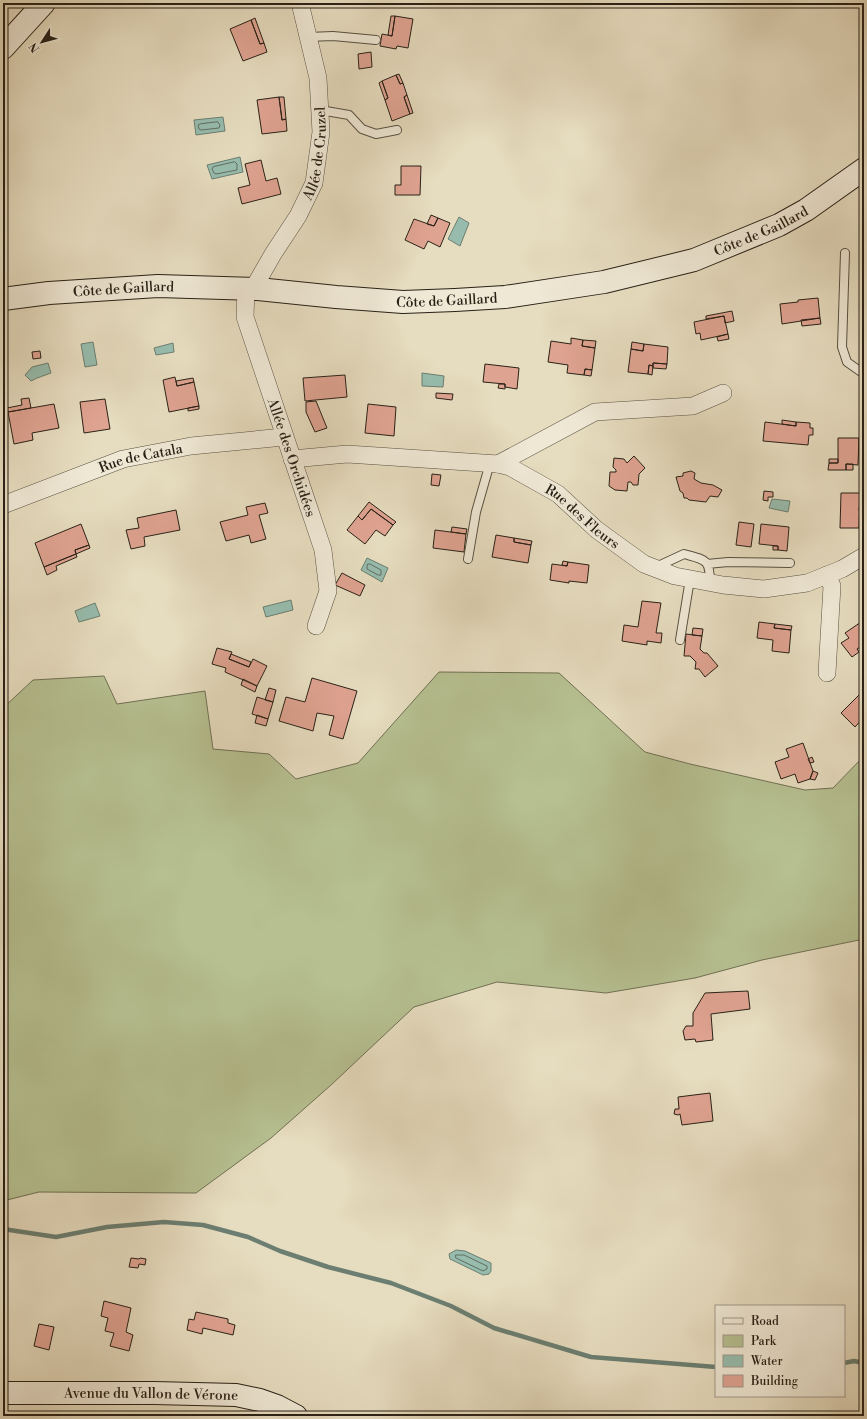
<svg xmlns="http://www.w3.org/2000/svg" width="867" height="1419" viewBox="0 0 867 1419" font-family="'Libre Bodoni',serif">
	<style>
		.green { fill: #b6c091; stroke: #707054 }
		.water { fill: #97bcad; stroke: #6b7e71 }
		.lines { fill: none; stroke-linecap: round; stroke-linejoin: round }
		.shore { stroke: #606e62; stroke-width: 1 }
		.stream { stroke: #6b7e71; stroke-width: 4.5 }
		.building { fill: #dfa391; stroke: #292117 }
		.lane-casing { stroke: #585041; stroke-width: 10 }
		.street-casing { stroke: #585041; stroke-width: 18 }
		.secondary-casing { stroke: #292117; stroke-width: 24 }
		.lane { stroke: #efe8d5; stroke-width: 8 }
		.street { stroke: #efe8d5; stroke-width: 17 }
		.secondary { stroke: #efe8d5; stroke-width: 22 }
		.labels { text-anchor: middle; stroke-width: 4; stroke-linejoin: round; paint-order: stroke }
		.street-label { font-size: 14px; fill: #292117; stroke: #efe8d5 }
	</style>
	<rect width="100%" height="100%" fill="#e6dcbf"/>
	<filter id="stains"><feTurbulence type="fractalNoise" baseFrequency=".005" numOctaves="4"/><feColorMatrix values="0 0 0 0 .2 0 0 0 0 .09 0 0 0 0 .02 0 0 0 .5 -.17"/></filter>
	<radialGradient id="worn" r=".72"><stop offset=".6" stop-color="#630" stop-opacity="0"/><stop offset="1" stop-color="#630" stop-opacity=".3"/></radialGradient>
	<path class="green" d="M439,672L559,673L645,752L690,764L805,790L833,788L864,756V939L762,960L695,978L606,993L497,982L414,1007L331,1085L271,1138L196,1193L39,1192L3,1201V708L33,680L104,676L117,704L205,691L213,749L269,754L296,779L358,763Z"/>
	<path class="water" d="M223,117L225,131L196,135L194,120Z
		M240,157L243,172L212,179L207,165Z
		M459,217L469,223L460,246L448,239Z
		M93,342L97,365L85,367L81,344Z
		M173,343L174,352L156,355L154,348Z
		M48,363L51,373L37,378L31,381L25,375L32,367Z
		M422,373L444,376L443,387L422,386Z
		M772,499L790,501L788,512L769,508Z
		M367,558L388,568L382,582L361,570Z
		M291,600L293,610L266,617L263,607Z
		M95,603L100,616L79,622L75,611Z
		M456,1250L465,1251L491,1263V1271L489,1274L483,1275L450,1259L449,1254Z"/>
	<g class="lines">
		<path class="shore" d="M218,122L220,125L219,128L201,130L199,129L198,125L200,124Z
			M235,162L237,164V170L216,174L214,173L212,169L213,167Z
			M368,564H370L381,570V575H378L367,569V567Z
			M456,1255H464L487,1266V1269L483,1271L456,1258Z"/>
		<path class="stream" d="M3,1229L56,1237L107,1227L164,1222L203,1225L248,1237L280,1251L328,1267L391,1283L451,1306L494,1328L591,1357L716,1367
			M844,1363L854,1361L864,1363"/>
	</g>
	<path class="building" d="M391,16H395L392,36L388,35Z
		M395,16L413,19L408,48L397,46L396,49L380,46L382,34L392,36Z
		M255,18L264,43L260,44L251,20Z
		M251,20L260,44L264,43L267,52L243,61L230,29Z
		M371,52L372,67L359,69L358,54Z
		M399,74L403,83L400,84L396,75Z
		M396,75L400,84L403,83L407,95L404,97L410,114L392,121L385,100L388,98L382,81Z
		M382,81L388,98L385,100L379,83Z
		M407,95L413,113L410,114L404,97Z
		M279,97H284L286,119L282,120Z
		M279,97L282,120L286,119L287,131L262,134L257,100Z
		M261,160L266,181L277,178L281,194L242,204L238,188L250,185L245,164Z
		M401,166H421L420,195H395V185H401Z
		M431,215L438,218L434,226L427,224Z
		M438,218L450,223L440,247L428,241L424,249L405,240L414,219L434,226Z
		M818,298L820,318L782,324L780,304L798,302V300Z
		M864,307V342L861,341L862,308Z
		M732,311L734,321L725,323L724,316L706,319V316Z
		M724,316L728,334L701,340L700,333L696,334L694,322Z
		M820,318L821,324L802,326L801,320Z
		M728,334L729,339L718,341L717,337Z
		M571,338L583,340L582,346L595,348L592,370L585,369L584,375L567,373L568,365L548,362L551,341L571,344Z
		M583,340L596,341L595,348L582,346Z
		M632,342L644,344L643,351L631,349Z
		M644,344L668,347L667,364L653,363V366L649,365L648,374L628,372L631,349L643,351Z
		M40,351L41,358L33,359L32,352Z
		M653,363L667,364L666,369L653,368Z
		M485,364L519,368L517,389L505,387V384L483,382Z
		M649,365L653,366L652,375L648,374Z
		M585,369L592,370L591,376L584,375Z
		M345,375L347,397L305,401L303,378Z
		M175,377L177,386L194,382L199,406L169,412L163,380Z
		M193,378L194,382L177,386L176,381Z
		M499,384H505V389L498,388Z
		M436,393L453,394L452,400L436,398Z
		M29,398L31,408L8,412L7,408L22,405L21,399Z
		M105,399L110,429L84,433L80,402Z
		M316,401L327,428L315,432L306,412V402Z
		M54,404L59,428L32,433L33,440L14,444L8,412Z
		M368,404L396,407L394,436L365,433Z
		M199,406V409L188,411V408Z
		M782,420L796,422V426L782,424Z
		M765,422L796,426V422L810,423V428H813V435H809L808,445L763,441Z
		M838,438H859L858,465L846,464V470H828L829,463H838Z
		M859,438H861L862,453H859Z
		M634,456L645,468L639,474L638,485H633L631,482H628L627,491L615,490L609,486L610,472H616V470L613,467L614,458L624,459L627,463Z
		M829,459H838V463H829Z
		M846,464H853V470H846Z
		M691,471L695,473L694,479L701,483L713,485L722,490L718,497L710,496L706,502L689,500L687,498H684L683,493L680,491L676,477L683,476V473Z
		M432,474L441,475L439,486L431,485Z
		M764,491L773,492V497H768V501L763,500Z
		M841,493H860L859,528H840Z
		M860,499H863V511H859Z
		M369,502L396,522L393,525L371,509L362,520L358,516Z
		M265,503L268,513L259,515L266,539L251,543L249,535L226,541L220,522L248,515L246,507Z
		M371,509L393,525L385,536L376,530L365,544L347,530L358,516L362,520Z
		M176,510L180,530L144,537L145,546L131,549L126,530L139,528L137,518Z
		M739,522L754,524L751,547L736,545Z
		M81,524L89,545L75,550L76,554L44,567L35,543Z
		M761,524L789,527L787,551L778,550V546L759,544Z
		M452,527L467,529L466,534L451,532Z
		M435,530L466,534L464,552L433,548Z
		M496,535L514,538V542L531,545L528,563L492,557Z
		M514,538L532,541L531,545L514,542Z
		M89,545L90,548L76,554L75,550Z
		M773,546H778V550H773Z
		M76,554L77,557L56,566L57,570L47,575L44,567Z
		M563,561L568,562L567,566L562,565Z
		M568,562L589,565L587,583L569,581V583L550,580L552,564L567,566Z
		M342,573L365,585L360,596L335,585Z
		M642,601L661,603L656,633H662L661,643L647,641V645L622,641L624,625L638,627Z
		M864,620V644L857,649L859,652L852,657L841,643L849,638L845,633Z
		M759,622L775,624L774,628L791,630L789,653L772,651L773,640L757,638Z
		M775,624L792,626L791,630L774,628Z
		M693,628L703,629L702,636L692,635Z
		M686,634L702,636L700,649L704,653H707L718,666L705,677L699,669H695L696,662L690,656H684Z
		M217,648L232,652L229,659L249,667L253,659L267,666L257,686L225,672L226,668L212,664Z
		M231,654L251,662L249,667L229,659Z
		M312,678L357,691L343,739L329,735L334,716L317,713L313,731L279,721L286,697L305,702Z
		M243,679L257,686L255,692L241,685Z
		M269,688L276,690L273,702L265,700Z
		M864,690V717L855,727L841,713Z
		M257,697L273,702L268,719L252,714Z
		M257,715L268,719L266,726L255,723Z
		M803,743L813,771L810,779L798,783L795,774L781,779L775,762L789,757L786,749Z
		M812,757L814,762L810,763L808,759Z
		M813,771L818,773L815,780L810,779Z
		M748,991L750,1009L711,1014L713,1040L696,1042L695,1039L685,1040L683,1031L686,1026H693V1013L705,993Z
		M710,1093L713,1121L682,1125L680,1114L678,1115L674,1114L675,1109H679L678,1097Z
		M131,1258L139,1259L140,1258L146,1259L145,1265L139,1264L138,1268L129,1267Z
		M104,1301L131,1308L126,1332L133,1335L129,1351L110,1346L114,1333L105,1331L108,1318L101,1316Z
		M196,1312L228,1319V1323L235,1325L233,1335L203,1328L202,1334L187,1330L189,1319L194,1320Z
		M39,1324L54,1327L49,1350L34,1346Z"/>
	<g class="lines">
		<g class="lane-casing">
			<path id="lane" d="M308,37L333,36L376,40
				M320,110L349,115L362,129L376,134L397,130
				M845,253L842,347L847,362L864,374
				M468,559L476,512L490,463
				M707,564L728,562L790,563
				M656,567L684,554C706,560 710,559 710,583
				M680,640L690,579"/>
		</g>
		<g class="street-casing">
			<g id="street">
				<path id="s1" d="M246,289L245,317L323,550L328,591L316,626"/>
				<path id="s2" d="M253,289L273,254L298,216L314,183L321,132L318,78L300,3"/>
				<path id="s3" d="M292,459L347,454L498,464L510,467L558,494L597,530L644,564L675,576L723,585L764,589L807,583L842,569L864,556"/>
				<path d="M498,464L595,412L693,406L723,393"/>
				<path id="s4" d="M3,505L123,459L191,446L284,437"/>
				<path d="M827,575L832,586L827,673"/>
			</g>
		</g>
		<g class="secondary-casing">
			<g id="secondary">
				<path d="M3,48L44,3"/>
				<path id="s5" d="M3,299L49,293L158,286L258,289L336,297L403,302L455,300L505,297L604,282L694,260L779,225L806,210L864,169"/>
				<path id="s6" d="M3,1393H154L236,1395L260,1400L277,1406L296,1416"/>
			</g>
		</g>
		<use href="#lane" class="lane"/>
		<use href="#street" class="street"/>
		<use href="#secondary" class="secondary"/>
	</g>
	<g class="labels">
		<g class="street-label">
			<text dy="5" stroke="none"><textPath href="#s2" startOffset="152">Allée de Cruzel</textPath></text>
			<text dy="5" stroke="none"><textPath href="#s5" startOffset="769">Côte de Gaillard</textPath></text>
			<text dy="5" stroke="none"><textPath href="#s5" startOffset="121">Côte de Gaillard</textPath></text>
			<text dy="5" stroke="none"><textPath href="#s5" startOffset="445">Côte de Gaillard</textPath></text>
			<text dy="5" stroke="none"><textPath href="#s1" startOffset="176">Allée des Orchidées</textPath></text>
			<text dy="5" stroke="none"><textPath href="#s4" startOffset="146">Rue de Catala</textPath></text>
			<text dy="5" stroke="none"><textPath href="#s3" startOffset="307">Rue des Fleurs</textPath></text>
			<text dy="5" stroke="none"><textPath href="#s6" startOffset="148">Avenue du Vallon de Vérone</textPath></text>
		</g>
	</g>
	<rect width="867" height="1419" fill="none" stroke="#e6dcbf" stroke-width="16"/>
	<rect x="4" y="4" width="859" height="1411" fill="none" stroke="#292117" stroke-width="2"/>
	<rect x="8" y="8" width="851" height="1403" fill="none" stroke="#292117"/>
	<rect x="715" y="1305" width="130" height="92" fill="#efe8d5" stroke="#a09889"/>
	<rect x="723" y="1318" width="20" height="6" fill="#efe8d5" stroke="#a09889"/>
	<text x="751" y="1325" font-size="12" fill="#292117">Road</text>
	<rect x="723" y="1335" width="20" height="12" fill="#b6c091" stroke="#a09889"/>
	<text x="751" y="1345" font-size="12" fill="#292117">Park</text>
	<rect x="723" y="1355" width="20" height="12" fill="#97bcad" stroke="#a09889"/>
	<text x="751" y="1365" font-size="12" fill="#292117">Water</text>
	<rect x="723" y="1375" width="20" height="12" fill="#dfa391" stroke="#a09889"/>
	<text x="751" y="1385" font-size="12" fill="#292117">Building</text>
	<g transform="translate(42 42) rotate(234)" stroke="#efe8d5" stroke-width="3" paint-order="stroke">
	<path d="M0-3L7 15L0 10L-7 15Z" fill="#292117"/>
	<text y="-6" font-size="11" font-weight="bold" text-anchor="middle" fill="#292117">N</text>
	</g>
	<rect width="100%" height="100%" filter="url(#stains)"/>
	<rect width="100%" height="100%" fill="url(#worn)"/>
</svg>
